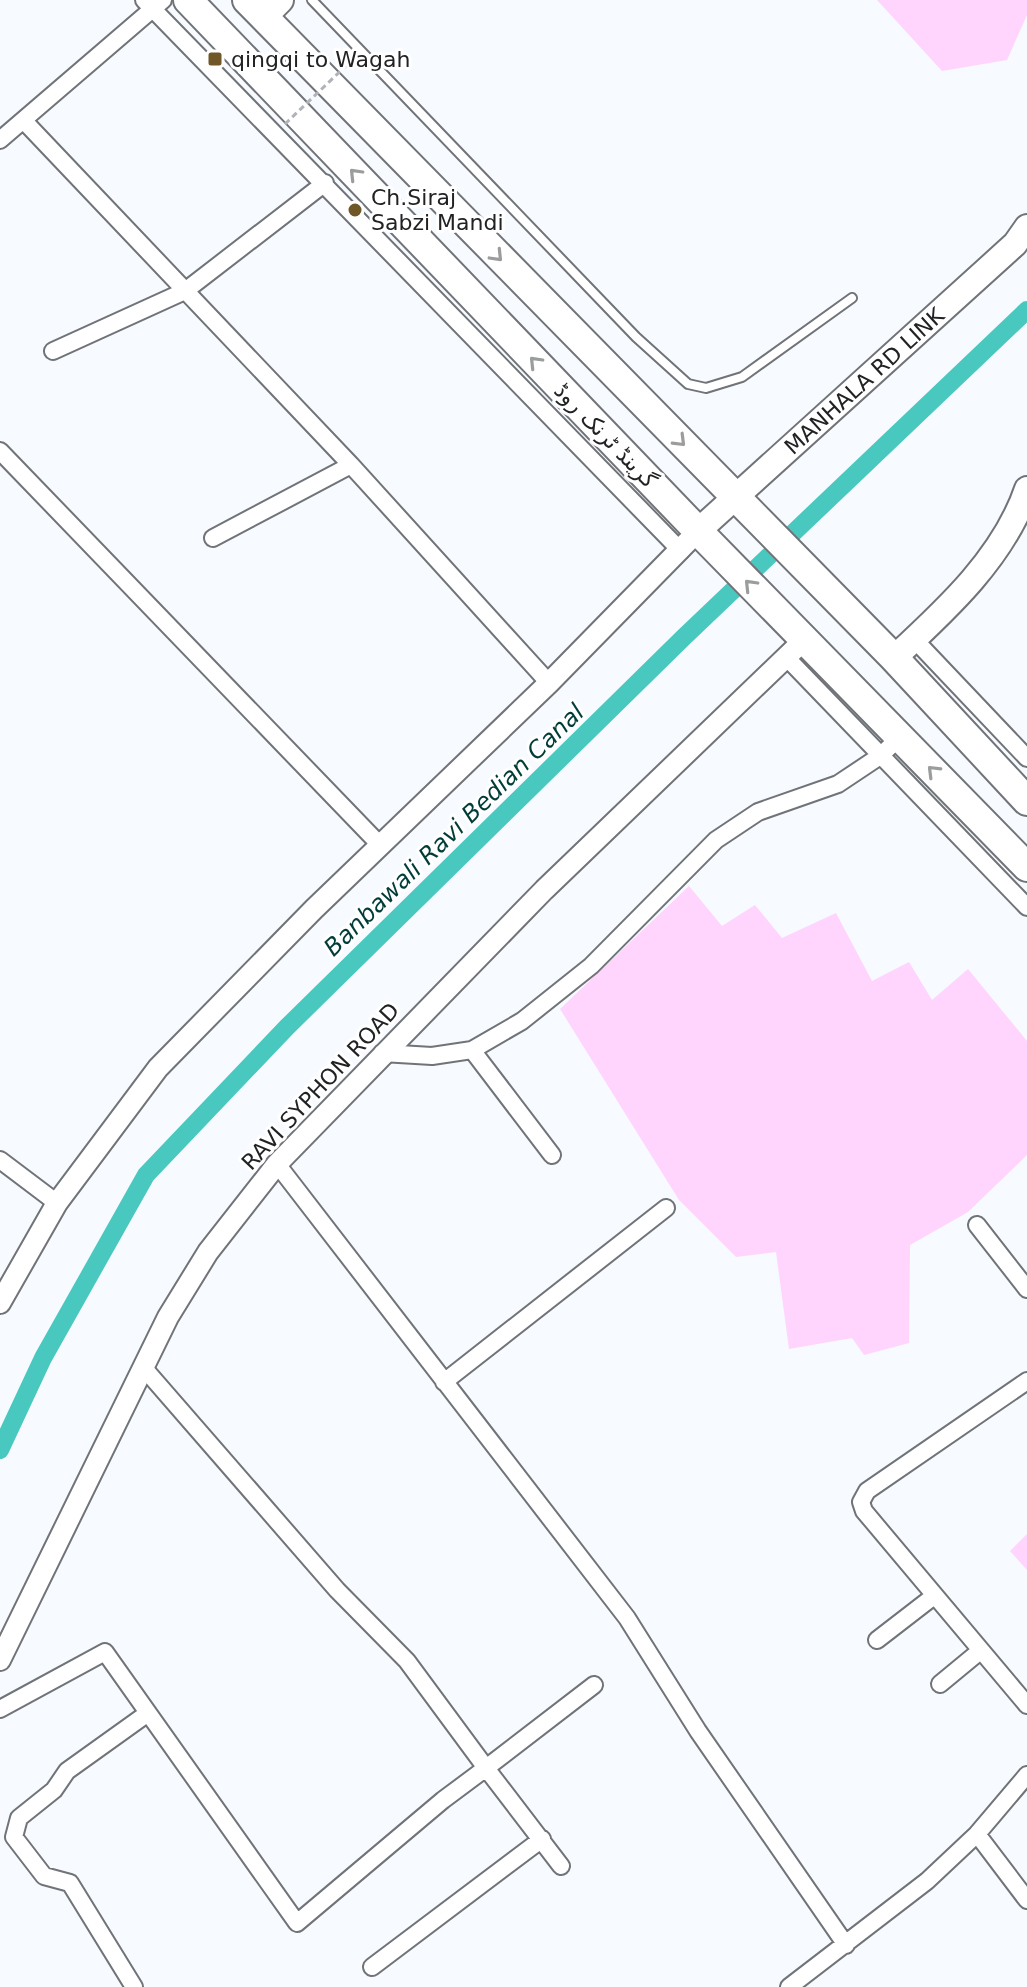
<svg xmlns="http://www.w3.org/2000/svg" width="1027" height="1987" viewBox="0 0 1027 1987" font-family="'DejaVu Sans','Noto Sans Arabic',sans-serif">
	<style>
		.green { fill: #ffd4fd }
		.lines { fill: none; stroke-linecap: round; stroke-linejoin: round }
		.canal { stroke: #48c8be; stroke-width: 18 }
		.service-casing { stroke: #707377; stroke-width: 12 }
		.minor-casing { stroke: #707377; stroke-width: 20 }
		.tertiary-casing { stroke: #707377; stroke-width: 24 }
		.secondary-casing { stroke: #707377; stroke-width: 28 }
		.primary-casing { stroke: #707377; stroke-width: 30 }
		.trunk-casing { stroke: #707377; stroke-width: 32 }
		.service { stroke: #fff; stroke-width: 8 }
		.minor { stroke: #fff; stroke-width: 16 }
		.tertiary { stroke: #fff; stroke-width: 20 }
		.secondary { stroke: #fff; stroke-width: 24 }
		.primary { stroke: #fff; stroke-width: 26 }
		.trunk { stroke: #fff; stroke-width: 28 }
		.path-bridge { stroke: #b0b3b7; stroke-width: 3; stroke-dasharray: 6 4; stroke-linecap: butt }
		.oneway { stroke: #9b9c9c }
		.poi-dot { fill: #6f5728; stroke: #fff; stroke-width: 3 }
		.labels { text-anchor: middle; stroke-width: 6; stroke-linejoin: round; paint-order: stroke }
		.poi-label { font-size: 22px; fill: #212224; stroke: #fff; text-anchor: start }
		.street-label { font-size: 22px; fill: #212224; stroke: #fff }
		.water-label { font-size: 24px; font-style: italic; fill: #003c38; stroke: #fff }
	</style>
	<rect width="100%" height="100%" fill="#f7faff"/>
	<path class="green" d="M877,0H1027V15L1007,60L942,71Z
		M689,886L722,926L755,905L782,938L836,913L872,981L909,962L932,1000L968,969L1027,1041V1155L968,1212L910,1245L909,1343L864,1355L852,1338L789,1349L776,1252L736,1257L679,1200L560,1009Z
		M1027,1534V1570L1010,1551Z"/>
	<g class="lines">
		<path class="canal" d="M0,1450L43,1358L146,1175L287,1027L684,637L1027,310"/>
		<g class="service-casing">
			<path id="service" d="M312,0L636,337L688,384L706,388L742,377L852,298"/>
		</g>
		<g class="minor-casing">
			<path id="minor" d="M144,0L681,551
				M25,122L351,465L549,683
				M0,140L163,0
				M53,351L185,291L325,183
				M0,451L381,846
				M213,538L351,465
				M914,639L1027,758
				M786,657L1027,907
				M472,1050L552,1155
				M382,1053L432,1056L472,1050L522,1021L591,966L716,840L758,812L838,784L880,756L900,737
				M0,1160L57,1203
				M277,1164L627,1618L698,1731L846,1945
				M977,1225L1027,1289
				M1027,1381L867,1491L861,1502L864,1511L1027,1705
				M444,1382L666,1208
				M877,1640L934,1596
				M940,1684L980,1651
				M0,1709L105,1652L297,1923L443,1800L486,1768L407,1661L337,1590L143,1367
				M977,1834L1027,1900
				M561,1866L486,1768L594,1685
				M372,1967L542,1839
				M134,1987L70,1883L44,1876L14,1837L19,1818L54,1790L67,1771L148,1713
				M789,1987L927,1881L977,1834L1027,1775"/>
		</g>
		<g class="tertiary-casing">
			<path id="tertiary" d="M0,1303L57,1203L158,1068L314,909L549,683L698,531
				M0,1660L168,1317L208,1252L277,1164L544,890L804,640"/>
		</g>
		<g class="secondary-casing">
			<g id="secondary">
				<path id="s1" d="M698,531L1015,244L1027,227"/>
				<path d="M894,658C946,610 1004,557 1027,489"/>
			</g>
		</g>
		<g class="primary-casing">
			<path id="primary" d="M263,17L280,0"/>
		</g>
		<g class="trunk-casing">
			<path id="trunk" d="M188,0L698,531L1027,867
				M247,0L894,658L1027,801"/>
		</g>
		<use href="#service" class="service"/>
		<use href="#minor" class="minor"/>
		<use href="#tertiary" class="tertiary"/>
		<use href="#secondary" class="secondary"/>
		<use href="#primary" class="primary"/>
		<use href="#trunk" class="trunk"/>
		<path class="path-bridge" d="M285,124L351,61"/>
	</g>
	<defs><path id="oneway-chevron" d="M-2-3.5L2.5 0L-2 3.5" fill="none" stroke-width="1.6" stroke-linecap="round" stroke-linejoin="round" transform="scale(2)"/></defs>
	<g class="oneway">
		<use href="#oneway-chevron" transform="translate(355 174) rotate(-134)"/>
		<use href="#oneway-chevron" transform="translate(497 256) rotate(46)"/>
		<use href="#oneway-chevron" transform="translate(535 362) rotate(-134)"/>
		<use href="#oneway-chevron" transform="translate(680 441) rotate(45)"/>
		<use href="#oneway-chevron" transform="translate(750 585) rotate(-134)"/>
		<use href="#oneway-chevron" transform="translate(933 771) rotate(-135)"/>
	</g>
	<g class="poi-dot">
		<rect x="207" y="51" width="16" height="16" rx="4"/>
		<circle cx="355" cy="210" r="8"/>
	</g>
	<g class="labels">
		<g class="poi-label">
			<text x="231" y="67">qingqi to Wagah</text>
			<text x="371" y="205">Ch.Siraj<tspan x="371" dy="25">Sabzi Mandi</tspan></text>
		</g>
		<g class="street-label">
			<text dy="8" stroke="none"><textPath href="#s1" startOffset="224">MANHALA RD LINK</textPath></text>
			<text transform="translate(606 435) rotate(46)" y="8">گرینڈ ٹرنک روڈ</text>
			<text transform="translate(320 1086) rotate(-47)" y="8">RAVI SYPHON ROAD</text>
		</g>
		<g class="water-label">
			<text transform="translate(454 830) rotate(-44)" y="8">Banbawali Ravi Bedian Canal</text>
		</g>
	</g>
</svg>
